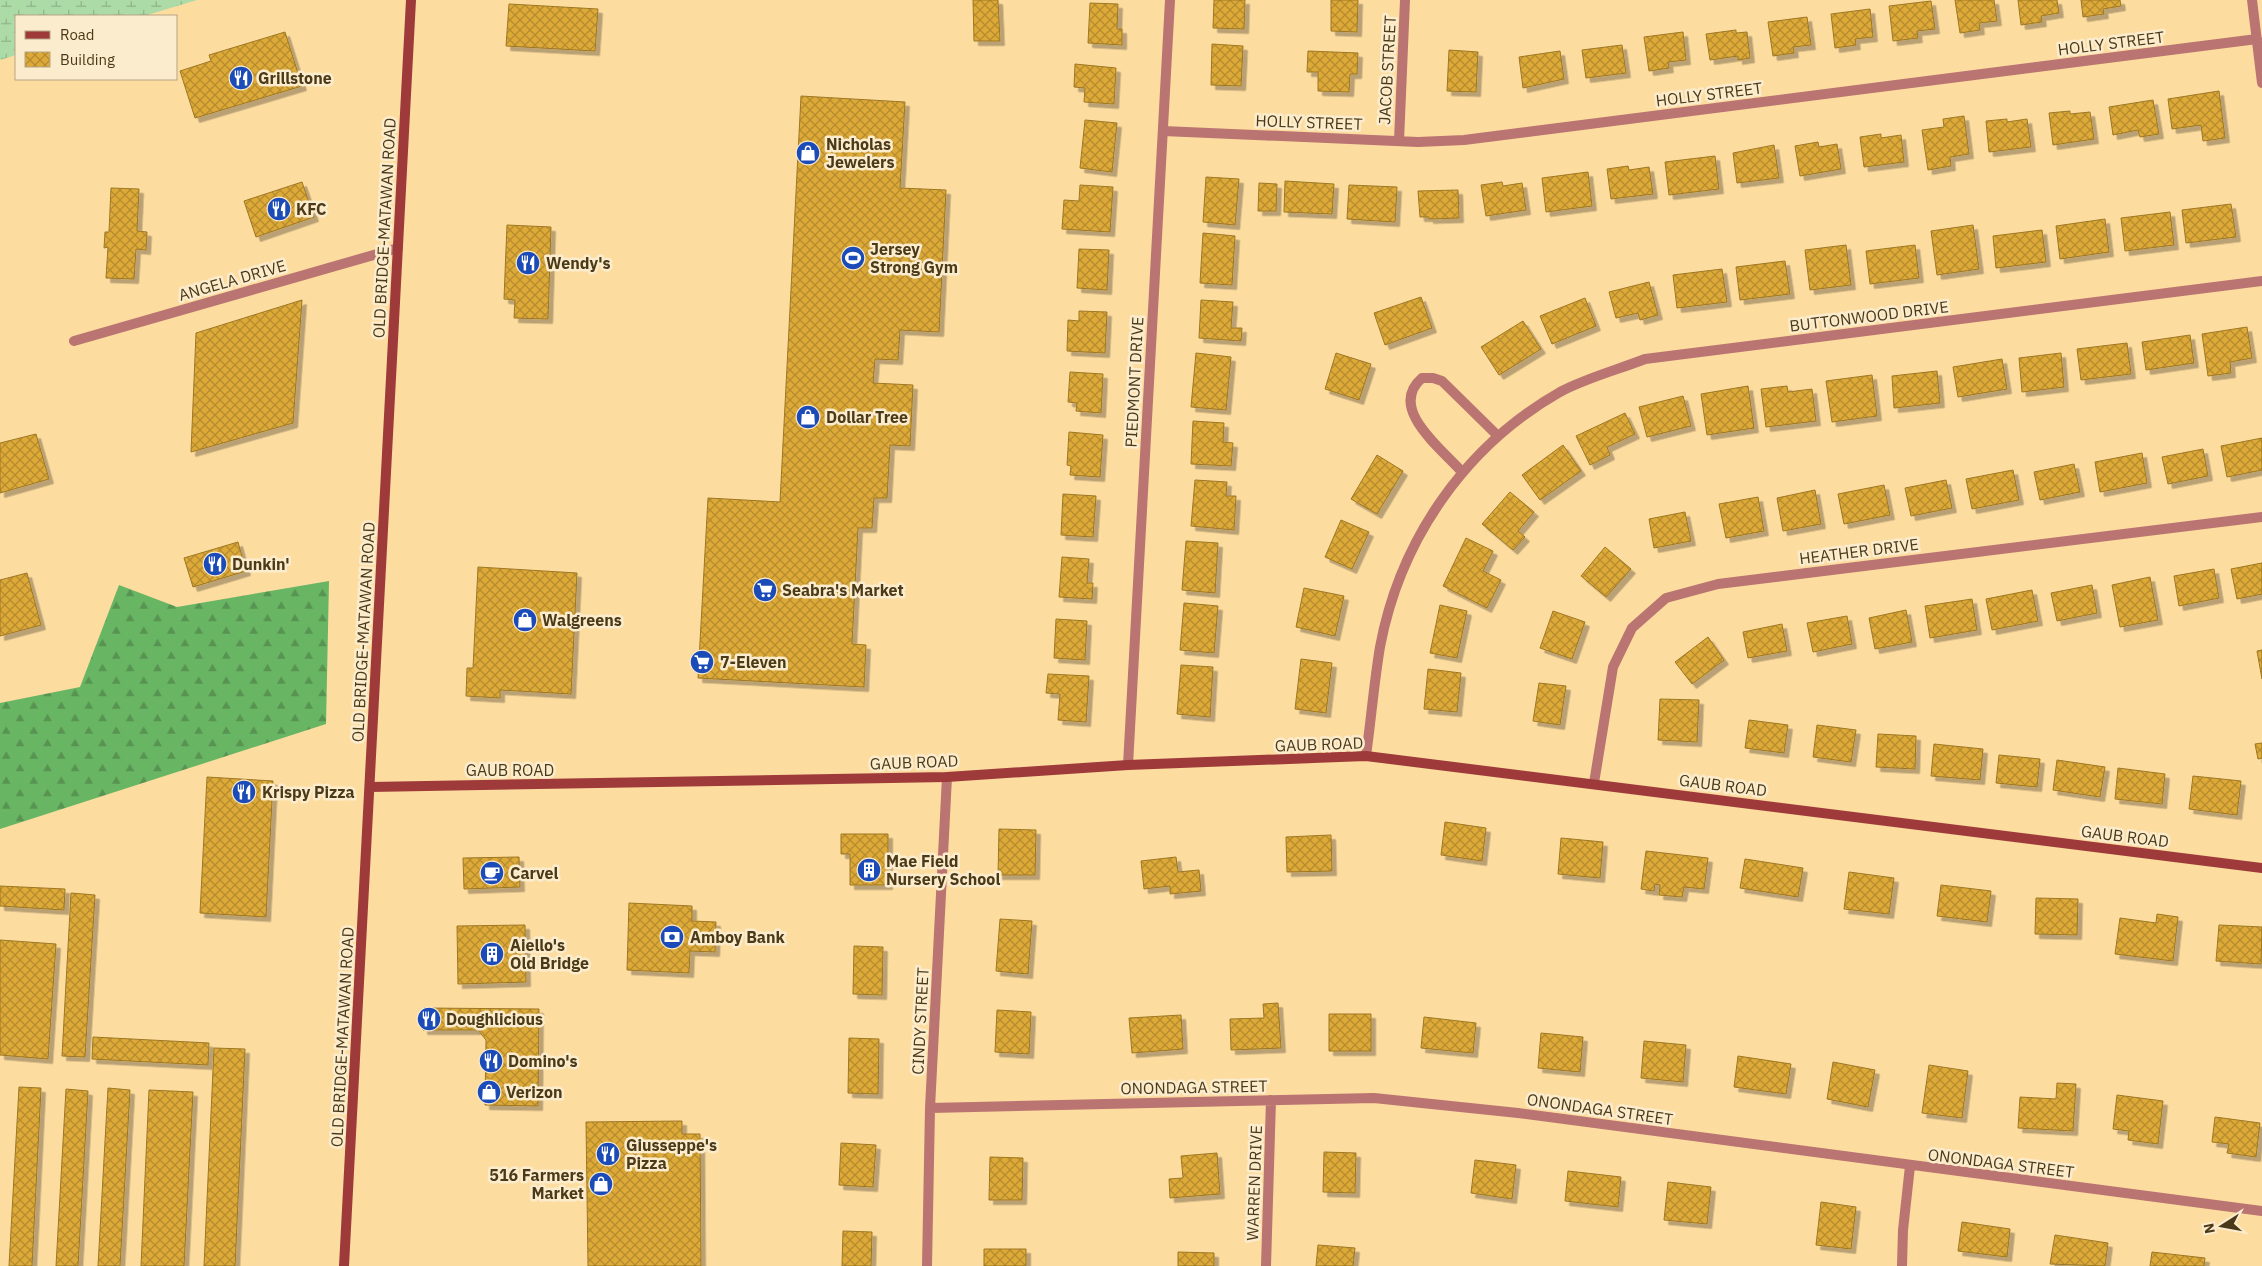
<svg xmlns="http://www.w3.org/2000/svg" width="2262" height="1266" viewBox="0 0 2262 1266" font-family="'IBM Plex Sans',sans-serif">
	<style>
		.forest { fill: url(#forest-firs) }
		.wetland { fill: url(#wetland-marsh) }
		.building { fill: url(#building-cross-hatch); stroke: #9d7724; filter: url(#shadow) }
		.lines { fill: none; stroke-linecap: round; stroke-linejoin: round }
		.street { stroke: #ba7471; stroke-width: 10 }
		.secondary { stroke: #9f3a3b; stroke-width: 10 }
		.labels { text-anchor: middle; stroke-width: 5; stroke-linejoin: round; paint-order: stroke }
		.street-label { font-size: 16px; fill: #4a3a18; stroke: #fcecce }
		.poi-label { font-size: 16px; font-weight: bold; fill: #4a3a18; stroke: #fcecce; text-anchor: start }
	</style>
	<defs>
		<pattern id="forest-firs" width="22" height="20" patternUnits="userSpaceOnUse" patternTransform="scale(1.25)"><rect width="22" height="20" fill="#68b564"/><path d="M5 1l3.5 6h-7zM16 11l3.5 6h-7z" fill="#589451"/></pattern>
		<pattern id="wetland-marsh" width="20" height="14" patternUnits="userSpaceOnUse" patternTransform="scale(1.25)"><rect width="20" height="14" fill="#acdba8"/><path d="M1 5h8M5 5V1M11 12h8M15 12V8" fill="none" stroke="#8eb388"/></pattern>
		<pattern id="building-cross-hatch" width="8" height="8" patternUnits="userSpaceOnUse" patternTransform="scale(1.25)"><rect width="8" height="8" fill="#ddaa39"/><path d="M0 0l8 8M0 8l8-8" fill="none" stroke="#b58b2f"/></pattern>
		<filter id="shadow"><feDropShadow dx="4.5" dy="4.5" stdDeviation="0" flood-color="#0004"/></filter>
	</defs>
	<rect width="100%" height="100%" fill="#fddc9f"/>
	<path class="forest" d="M329,581L326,724L0,829V703L80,687L119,585L177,607Z"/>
	<path class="wetland" d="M0,0H197L144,16H16V55L0,60Z"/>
	<path class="building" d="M973,0H998L1000,41H974Z
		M1214,0H1245L1244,29L1213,28Z
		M1331,0H1358L1357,32L1331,31Z
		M1955,0H1994L1997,21L1979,23L1980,30L1960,33Z
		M2018,0H2057L2059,13L2041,16L2042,22L2021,25Z
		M2081,0H2120L2121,6L2103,9L2104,14L2083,17Z
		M1931,1L1935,29L1917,31L1918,38L1893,41L1889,6Z
		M1090,3L1118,4L1117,29H1122V45L1088,43Z
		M509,4L598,9L595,51L506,46Z
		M1870,9L1873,37L1855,39L1856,45L1835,48L1831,14Z
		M1807,17L1811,45L1793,47L1794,53L1773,56L1768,22Z
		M1736,30V33L1747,32L1750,58L1738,60V56L1710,60L1706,34Z
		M285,32L302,86L195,118L180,71L211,61L209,55Z
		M1683,32L1686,60L1668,62L1669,68L1649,71L1644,37Z
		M1212,44L1243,46L1241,86L1211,85Z
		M1622,45L1626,73L1586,78L1582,50Z
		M1449,50L1478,52L1476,92L1447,91Z
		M1308,51L1358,53L1357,74H1350L1349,92L1318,91V72H1307Z
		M1560,51L1564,79L1523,88L1519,57Z
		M1075,64L1116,68L1114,104L1084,102L1085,88L1074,87Z
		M2219,91L2225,138L2203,141L2201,125L2172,129L2168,99Z
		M801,96L905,102L900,188L946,190L939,332L900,330L898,360L875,359L873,383L913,385L910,446L890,445L887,498H874L872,528H858L852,644L866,645L864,687L698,678L708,498L780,502Z
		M2153,100L2159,134L2140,137L2138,130L2113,135L2109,107Z
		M2070,111V114L2090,112L2094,139L2053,145L2049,113Z
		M1964,116L1969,154L1950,157L1951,166L1928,170L1922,130L1944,127L1943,119Z
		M2007,119V122L2027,119L2031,147L1989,152L1986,121Z
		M1085,120L1117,123L1112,172L1080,168Z
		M1881,134V138L1901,135L1904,162L1864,167L1860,137Z
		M1818,142L1819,147L1837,144L1841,169L1800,176L1795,146Z
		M1774,145L1779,178L1737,183L1733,153Z
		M1715,156L1719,189L1669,195L1665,162Z
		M1628,166L1629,170L1649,167L1653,194L1611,199L1607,169Z
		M1588,172L1592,206L1546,212L1542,178Z
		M1206,177L1239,179L1235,225L1203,222Z
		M1285,181L1334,184L1332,214L1284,212Z
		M302,182L314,217L256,237L244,201Z
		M1502,182L1503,186L1522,183L1526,210L1486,216L1481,185Z
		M1259,183L1277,184L1276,211H1258Z
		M1080,185L1113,187L1110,232L1062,229L1064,200L1079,201Z
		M1349,185L1397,187L1395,222L1347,219Z
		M111,188L139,189L137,231L147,232L146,250L136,249L134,279L106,278L108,247L104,248L105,232H109Z
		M1458,190L1459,218L1429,219V217H1420L1418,191Z
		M2231,204L2236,237L2186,243L2182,210Z
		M2170,212L2174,245L2125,251L2121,218Z
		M2105,219L2109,252L2060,259L2056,226Z
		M507,225L551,227L548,319L514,318L515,300L504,299Z
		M1973,225L1979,269L1937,275L1931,231Z
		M2042,230L2046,262L1996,268L1993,236Z
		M1203,233L1235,236L1232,285L1200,283Z
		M1846,245L1851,285L1810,290L1805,250Z
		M1915,245L1919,278L1870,284L1866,251Z
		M1079,249L1109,250L1107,290L1077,288Z
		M1785,261L1790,294L1740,300L1736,267Z
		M1722,269L1727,302L1677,308L1673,275Z
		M1649,282L1658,315L1640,320L1638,313L1616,318L1609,292Z
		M1421,297L1432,328L1385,345L1374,313Z
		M1585,298L1596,326L1552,344L1540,316Z
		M302,300L293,423L191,452L196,333Z
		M1201,300L1233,302L1231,328H1242L1241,341L1199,338Z
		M1079,311L1107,312L1105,353L1067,351L1068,320L1079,321Z
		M1523,321L1541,349L1499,375L1481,347Z
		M2247,327L2252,358L2230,362L2231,373L2208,376L2202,334Z
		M2190,335L2194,363L2146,370L2142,342Z
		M2127,343L2131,374L2081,380L2077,349Z
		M1196,353L1231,357L1226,410L1191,407Z
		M1336,353L1371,364L1359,400L1325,389Z
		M2061,353L2064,387L2022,392L2019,358Z
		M2002,359L2007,389L1958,397L1953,367Z
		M1937,371L1940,403L1894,408L1892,376Z
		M1070,372L1103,374L1101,413L1076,411L1077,403L1068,402Z
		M1872,375L1877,416L1832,422L1826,381Z
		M1748,386L1754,428L1707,435L1701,394Z
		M1787,386L1788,392L1812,389L1816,421L1766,427L1761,389Z
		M1683,396L1691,426L1647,437L1639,407Z
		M1625,413L1635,434L1607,447L1610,455L1590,465L1576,436Z
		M1193,421L1224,423L1223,442L1233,443L1231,466L1191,464Z
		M1069,432L1103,435L1100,477L1070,475L1071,466L1067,465Z
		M36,434L49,479L0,493V443Z
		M2262,438V470L2227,477L2221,446Z
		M1563,445L1581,471L1540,500L1522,475Z
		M2203,449L2208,476L2168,484L2162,457Z
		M2142,453L2147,483L2100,492L2095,462Z
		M1377,455L1403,471L1377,514L1351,499Z
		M2074,464L2080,492L2040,500L2034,472Z
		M2013,470L2019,500L1972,509L1966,479Z
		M1195,480L1227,482L1226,496H1236L1234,530L1191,526Z
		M1946,480L1952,508L1911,516L1905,488Z
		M1884,485L1890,515L1844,524L1838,494Z
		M1815,490L1821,524L1783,531L1777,498Z
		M1510,492L1534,512L1518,531L1525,537L1513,550L1482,524Z
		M1063,494L1096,496L1093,537L1061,535Z
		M1758,497L1764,531L1726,538L1719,504Z
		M1685,512L1691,541L1654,548L1649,519Z
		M1341,520L1369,532L1352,569L1325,557Z
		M1466,538L1493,551L1483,571L1501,580L1487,608L1443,586Z
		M1186,541L1218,543L1215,593L1182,590Z
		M238,542L246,571L193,587L184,558Z
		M1605,547L1631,569L1606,597L1581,576Z
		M1062,557L1089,559L1087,583H1093L1092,599L1059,597Z
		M2262,563V594L2237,599L2231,569Z
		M478,567L577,573L571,694L500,690V698L466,696L467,668H473Z
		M2214,569L2219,598L2179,606L2174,576Z
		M27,573L41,625L0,636V580Z
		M2150,577L2158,620L2120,627L2112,585Z
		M2092,585L2097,613L2057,621L2051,593Z
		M1304,588L1344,596L1335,636L1296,627Z
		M2032,590L2038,621L1992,630L1986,599Z
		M1972,599L1977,630L1930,638L1925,606Z
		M1184,603L1218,606L1214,653L1180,650Z
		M1440,605L1467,611L1457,658L1430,653Z
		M1906,610L1912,642L1875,649L1869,618Z
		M1553,611L1585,622L1572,659L1540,648Z
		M1847,616L1852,644L1813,652L1807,623Z
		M1056,619L1087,621L1085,660L1054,658Z
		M1782,624L1787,651L1748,658L1743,632Z
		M1708,637L1724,660L1692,684L1675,662Z
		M2262,650V679L2257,651Z
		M1301,659L1332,663L1326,713L1295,709Z
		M1181,665L1213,667L1210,717L1177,714Z
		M1428,669L1461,673L1457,712L1424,709Z
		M1048,674L1089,676L1086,722L1058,720L1060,694L1046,693Z
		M1539,683L1566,686L1560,725L1533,721Z
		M1660,699L1699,700L1697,742L1658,740Z
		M1749,720L1788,725L1784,753L1745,748Z
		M1817,725L1856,730L1851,762L1813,757Z
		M1878,734L1916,736L1915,769L1876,767Z
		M2262,743V758L2258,759L2255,744Z
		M1934,744L1983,749L1980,780L1931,776Z
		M1999,755L2040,759L2037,787L1996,783Z
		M2057,760L2105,767L2100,797L2053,790Z
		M2118,768L2165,774L2162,804L2115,799Z
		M2193,776L2241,781L2237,815L2189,809Z
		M207,777L273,781L266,917L200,913Z
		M1445,822L1486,828L1482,861L1441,855Z
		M999,829L1036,830L1035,875H998Z
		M841,834H888V885H850V854H841Z
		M1331,835L1332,871L1287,872L1286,837Z
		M1561,838L1603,842L1600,878L1558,874Z
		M1646,851L1708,858L1704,889L1684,887L1682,897L1659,895L1660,885L1655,884L1654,891L1641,889Z
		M519,857L520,887L464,889L463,858Z
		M1176,857L1178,872L1199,870L1201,891L1170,894V886L1144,889L1141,861Z
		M1745,859L1803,868L1798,897L1740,888Z
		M1849,872L1894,878L1889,914L1844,909Z
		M1941,885L1991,891L1987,922L1937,916Z
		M0,886L65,889L64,910L0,906Z
		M71,893L95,895L85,1057L62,1056Z
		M2036,898L2078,899L2077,935L2035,934Z
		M629,903L692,906V921L716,922L715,952L690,951L689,973L627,970Z
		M2157,914L2178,917L2173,961L2115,954L2120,918L2156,923Z
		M1000,919L1032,921L1028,974L996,971Z
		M525,925L526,982L458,984L457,926Z
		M2219,925L2262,927L2261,964L2216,961Z
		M0,940L56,944L48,1059L0,1055Z
		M854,946L883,947L882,995L853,994Z
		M1278,1003L1281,1048L1231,1050L1230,1019L1264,1018L1263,1004Z
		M424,1008L539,1009L538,1106L485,1105L486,1040L478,1030H423Z
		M997,1010L1031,1012L1029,1054L995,1052Z
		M1329,1014H1371V1051H1329Z
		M1181,1015L1183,1049L1132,1053L1129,1018Z
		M1424,1017L1476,1023L1473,1053L1421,1048Z
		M1541,1033L1583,1037L1580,1072L1538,1068Z
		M93,1037L209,1043L208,1065L92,1059Z
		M849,1038L879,1039L878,1094L848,1093Z
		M1644,1041L1686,1045L1683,1082L1641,1078Z
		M214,1048L245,1049L235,1266H204Z
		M1738,1056L1791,1064L1786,1094L1734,1087Z
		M1833,1062L1875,1070L1868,1107L1827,1099Z
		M1929,1065L1968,1071L1962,1118L1922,1113Z
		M2057,1083L2076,1084L2073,1131L2018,1128L2020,1097L2056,1099Z
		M19,1087L41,1088L32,1266H9Z
		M108,1088L130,1090L120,1266H98Z
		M66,1089L88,1091L78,1266H56Z
		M149,1090L193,1092L184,1266H141Z
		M2117,1095L2163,1101L2158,1144L2128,1140L2129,1131L2113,1129Z
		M2215,1117L2260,1123L2256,1157L2227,1153L2229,1144L2212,1142Z
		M682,1121V1134H700L701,1266H588L586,1122Z
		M841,1143L876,1145L873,1187L839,1185Z
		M1324,1152L1356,1153L1355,1193L1323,1192Z
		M1217,1153L1220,1194L1170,1198L1169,1179L1183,1178L1181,1156Z
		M990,1157L1023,1158L1022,1200H989Z
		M1475,1160L1516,1165L1512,1199L1471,1193Z
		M1568,1171L1621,1177L1618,1207L1565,1201Z
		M1668,1182L1711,1187L1707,1224L1664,1220Z
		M1821,1202L1856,1207L1851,1249L1816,1245Z
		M1962,1222L2010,1229L2007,1257L1958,1251Z
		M843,1231L872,1232L871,1266H842Z
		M2055,1235L2108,1243L2105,1266L2050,1264Z
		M1318,1245L1355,1248L1353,1266H1316Z
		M984,1249H1026V1266H984Z
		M1178,1252L1214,1253V1266H1178Z
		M2152,1252L2205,1258L2204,1266H2150Z"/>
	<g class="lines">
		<path class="street" d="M2252,0L2262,83
			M1163,131L1418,142L1464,140L2257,39
			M1399,141L1405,0
			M74,341L398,248
			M1462,472C1441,448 1387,408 1422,378H1433L1442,381L1498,436
			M1366,756C1371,720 1374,683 1380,647C1400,540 1465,446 1560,392C1586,378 1617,370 1645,359L2262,281
			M1128,765L1170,0
			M1594,783L1613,667L1632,628L1666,598L1718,584L2262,517
			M930,1108L1374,1098L1518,1113L2262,1211
			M927,1266L930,1108L947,777
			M1266,1266L1271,1100
			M1902,1266L1903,1230L1910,1166"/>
		<path class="secondary" d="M370,787L947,777L1128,765L1366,756L2262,868
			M344,1266L411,0"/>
	</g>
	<defs>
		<g id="restaurant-disc" transform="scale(1.25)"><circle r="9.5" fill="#1a4bb8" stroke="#fcecce"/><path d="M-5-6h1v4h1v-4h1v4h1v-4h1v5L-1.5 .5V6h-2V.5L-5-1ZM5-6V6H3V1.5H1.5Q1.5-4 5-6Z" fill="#fff"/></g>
		<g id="shop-disc" transform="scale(1.25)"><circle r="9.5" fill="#1a4bb8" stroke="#fcecce"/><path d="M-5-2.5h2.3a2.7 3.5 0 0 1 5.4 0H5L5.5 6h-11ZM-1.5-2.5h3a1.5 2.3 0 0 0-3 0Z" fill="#fff"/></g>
		<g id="stadium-disc" transform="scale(1.25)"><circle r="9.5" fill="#1a4bb8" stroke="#fcecce"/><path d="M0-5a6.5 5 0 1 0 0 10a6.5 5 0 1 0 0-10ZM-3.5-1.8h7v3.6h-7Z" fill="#fff"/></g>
		<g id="supermarket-disc" transform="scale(1.25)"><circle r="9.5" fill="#1a4bb8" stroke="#fcecce"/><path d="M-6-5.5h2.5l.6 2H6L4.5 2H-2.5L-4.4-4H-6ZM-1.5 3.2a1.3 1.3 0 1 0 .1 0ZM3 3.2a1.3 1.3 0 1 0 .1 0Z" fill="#fff"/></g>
		<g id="building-disc" transform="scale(1.25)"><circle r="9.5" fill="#1a4bb8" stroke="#fcecce"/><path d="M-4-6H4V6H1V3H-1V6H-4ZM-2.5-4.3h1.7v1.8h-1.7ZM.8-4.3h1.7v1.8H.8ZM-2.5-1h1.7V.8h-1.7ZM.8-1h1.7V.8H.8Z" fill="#fff"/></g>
		<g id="cafe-disc" transform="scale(1.25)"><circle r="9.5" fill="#1a4bb8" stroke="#fcecce"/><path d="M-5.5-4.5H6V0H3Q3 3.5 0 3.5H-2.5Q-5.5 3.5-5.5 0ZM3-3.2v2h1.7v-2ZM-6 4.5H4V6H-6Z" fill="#fff"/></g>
		<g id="bank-disc" transform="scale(1.25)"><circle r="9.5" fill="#1a4bb8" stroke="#fcecce"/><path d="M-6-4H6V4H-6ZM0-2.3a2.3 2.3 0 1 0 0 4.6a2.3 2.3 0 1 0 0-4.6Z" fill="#fff"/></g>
	</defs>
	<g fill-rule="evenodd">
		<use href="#restaurant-disc" x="241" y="78"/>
		<use href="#shop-disc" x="808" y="153"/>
		<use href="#restaurant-disc" x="279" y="209"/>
		<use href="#stadium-disc" x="853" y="258"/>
		<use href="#restaurant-disc" x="528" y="263"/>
		<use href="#shop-disc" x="808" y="417"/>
		<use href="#restaurant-disc" x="215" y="564"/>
		<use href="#supermarket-disc" x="765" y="590"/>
		<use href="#shop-disc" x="525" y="620"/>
		<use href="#supermarket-disc" x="702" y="662"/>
		<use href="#restaurant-disc" x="244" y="792"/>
		<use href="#building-disc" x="869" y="870"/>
		<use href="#cafe-disc" x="492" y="873"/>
		<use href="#bank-disc" x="672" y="937"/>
		<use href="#building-disc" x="492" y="954"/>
		<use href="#restaurant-disc" x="429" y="1019"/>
		<use href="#restaurant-disc" x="491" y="1061"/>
		<use href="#shop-disc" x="489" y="1092"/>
		<use href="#restaurant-disc" x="608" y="1154"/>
		<use href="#shop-disc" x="601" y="1184"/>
	</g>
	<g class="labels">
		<g class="street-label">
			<text transform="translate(2111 43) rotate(-7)" y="6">HOLLY STREET</text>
			<text transform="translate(1387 70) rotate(-87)" y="6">JACOB STREET</text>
			<text transform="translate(1709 94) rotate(-7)" y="6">HOLLY STREET</text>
			<text transform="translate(1309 122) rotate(2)" y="6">HOLLY STREET</text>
			<text transform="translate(384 228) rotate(-87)" y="6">OLD BRIDGE-MATAWAN ROAD</text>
			<text transform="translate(232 280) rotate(-16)" y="6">ANGELA DRIVE</text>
			<text transform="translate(1869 316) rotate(-7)" y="6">BUTTONWOOD DRIVE</text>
			<text transform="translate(1134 382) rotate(-87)" y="6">PIEDMONT DRIVE</text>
			<text transform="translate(1859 551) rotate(-7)" y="6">HEATHER DRIVE</text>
			<text transform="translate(363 632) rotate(-87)" y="6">OLD BRIDGE-MATAWAN ROAD</text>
			<text transform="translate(1319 744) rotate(-2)" y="6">GAUB ROAD</text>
			<text transform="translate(914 762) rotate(-2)" y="6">GAUB ROAD</text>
			<text x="510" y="776">GAUB ROAD</text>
			<text transform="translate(1723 785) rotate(7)" y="6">GAUB ROAD</text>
			<text transform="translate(2125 836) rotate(7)" y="6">GAUB ROAD</text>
			<text transform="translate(920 1021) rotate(-87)" y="6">CINDY STREET</text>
			<text transform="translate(342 1037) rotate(-87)" y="6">OLD BRIDGE-MATAWAN ROAD</text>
			<text transform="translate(1194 1087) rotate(-1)" y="6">ONONDAGA STREET</text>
			<text transform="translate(1600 1109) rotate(8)" y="6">ONONDAGA STREET</text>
			<text transform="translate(2001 1163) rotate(7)" y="6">ONONDAGA STREET</text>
			<text transform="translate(1254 1183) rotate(-88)" y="6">WARREN DRIVE</text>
		</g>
		<g class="poi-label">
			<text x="258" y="84">Grillstone</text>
			<text x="826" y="150">Nicholas<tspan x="826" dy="18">Jewelers</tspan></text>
			<text x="296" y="215">KFC</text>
			<text x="870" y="255">Jersey<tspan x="870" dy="18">Strong Gym</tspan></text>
			<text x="546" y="269">Wendy's</text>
			<text x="826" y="423">Dollar Tree</text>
			<text x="232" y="570">Dunkin'</text>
			<text x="782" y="596">Seabra's Market</text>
			<text x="542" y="626">Walgreens</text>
			<text x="720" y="668">7-Eleven</text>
			<text x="262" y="798">Krispy Pizza</text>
			<text x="886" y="867">Mae Field<tspan x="886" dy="18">Nursery School</tspan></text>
			<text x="510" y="879">Carvel</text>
			<text x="690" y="943">Amboy Bank</text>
			<text x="510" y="951">Aiello's<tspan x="510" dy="18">Old Bridge</tspan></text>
			<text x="446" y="1025">Doughlicious</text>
			<text x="508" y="1067">Domino's</text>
			<text x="506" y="1098">Verizon</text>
			<text x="626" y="1151">Giusseppe's<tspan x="626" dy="18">Pizza</tspan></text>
			<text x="584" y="1181" text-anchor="end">516 Farmers<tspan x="584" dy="18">Market</tspan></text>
		</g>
	</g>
	<rect x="15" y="15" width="162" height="65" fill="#fcecce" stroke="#b5a585"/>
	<rect x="25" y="31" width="25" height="8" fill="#9f3a3b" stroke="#b5a585"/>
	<text x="60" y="40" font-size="15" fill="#4a3a18">Road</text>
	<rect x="25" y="52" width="25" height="15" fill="url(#building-cross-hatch)" stroke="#b5a585"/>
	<text x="60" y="65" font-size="15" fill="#4a3a18">Building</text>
	<g transform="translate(2222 1226) rotate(259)" stroke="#fcecce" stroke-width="4" paint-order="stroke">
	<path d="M0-4L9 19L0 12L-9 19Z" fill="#4a3a18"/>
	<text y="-8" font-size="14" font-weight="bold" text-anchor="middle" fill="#4a3a18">N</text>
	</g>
</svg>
